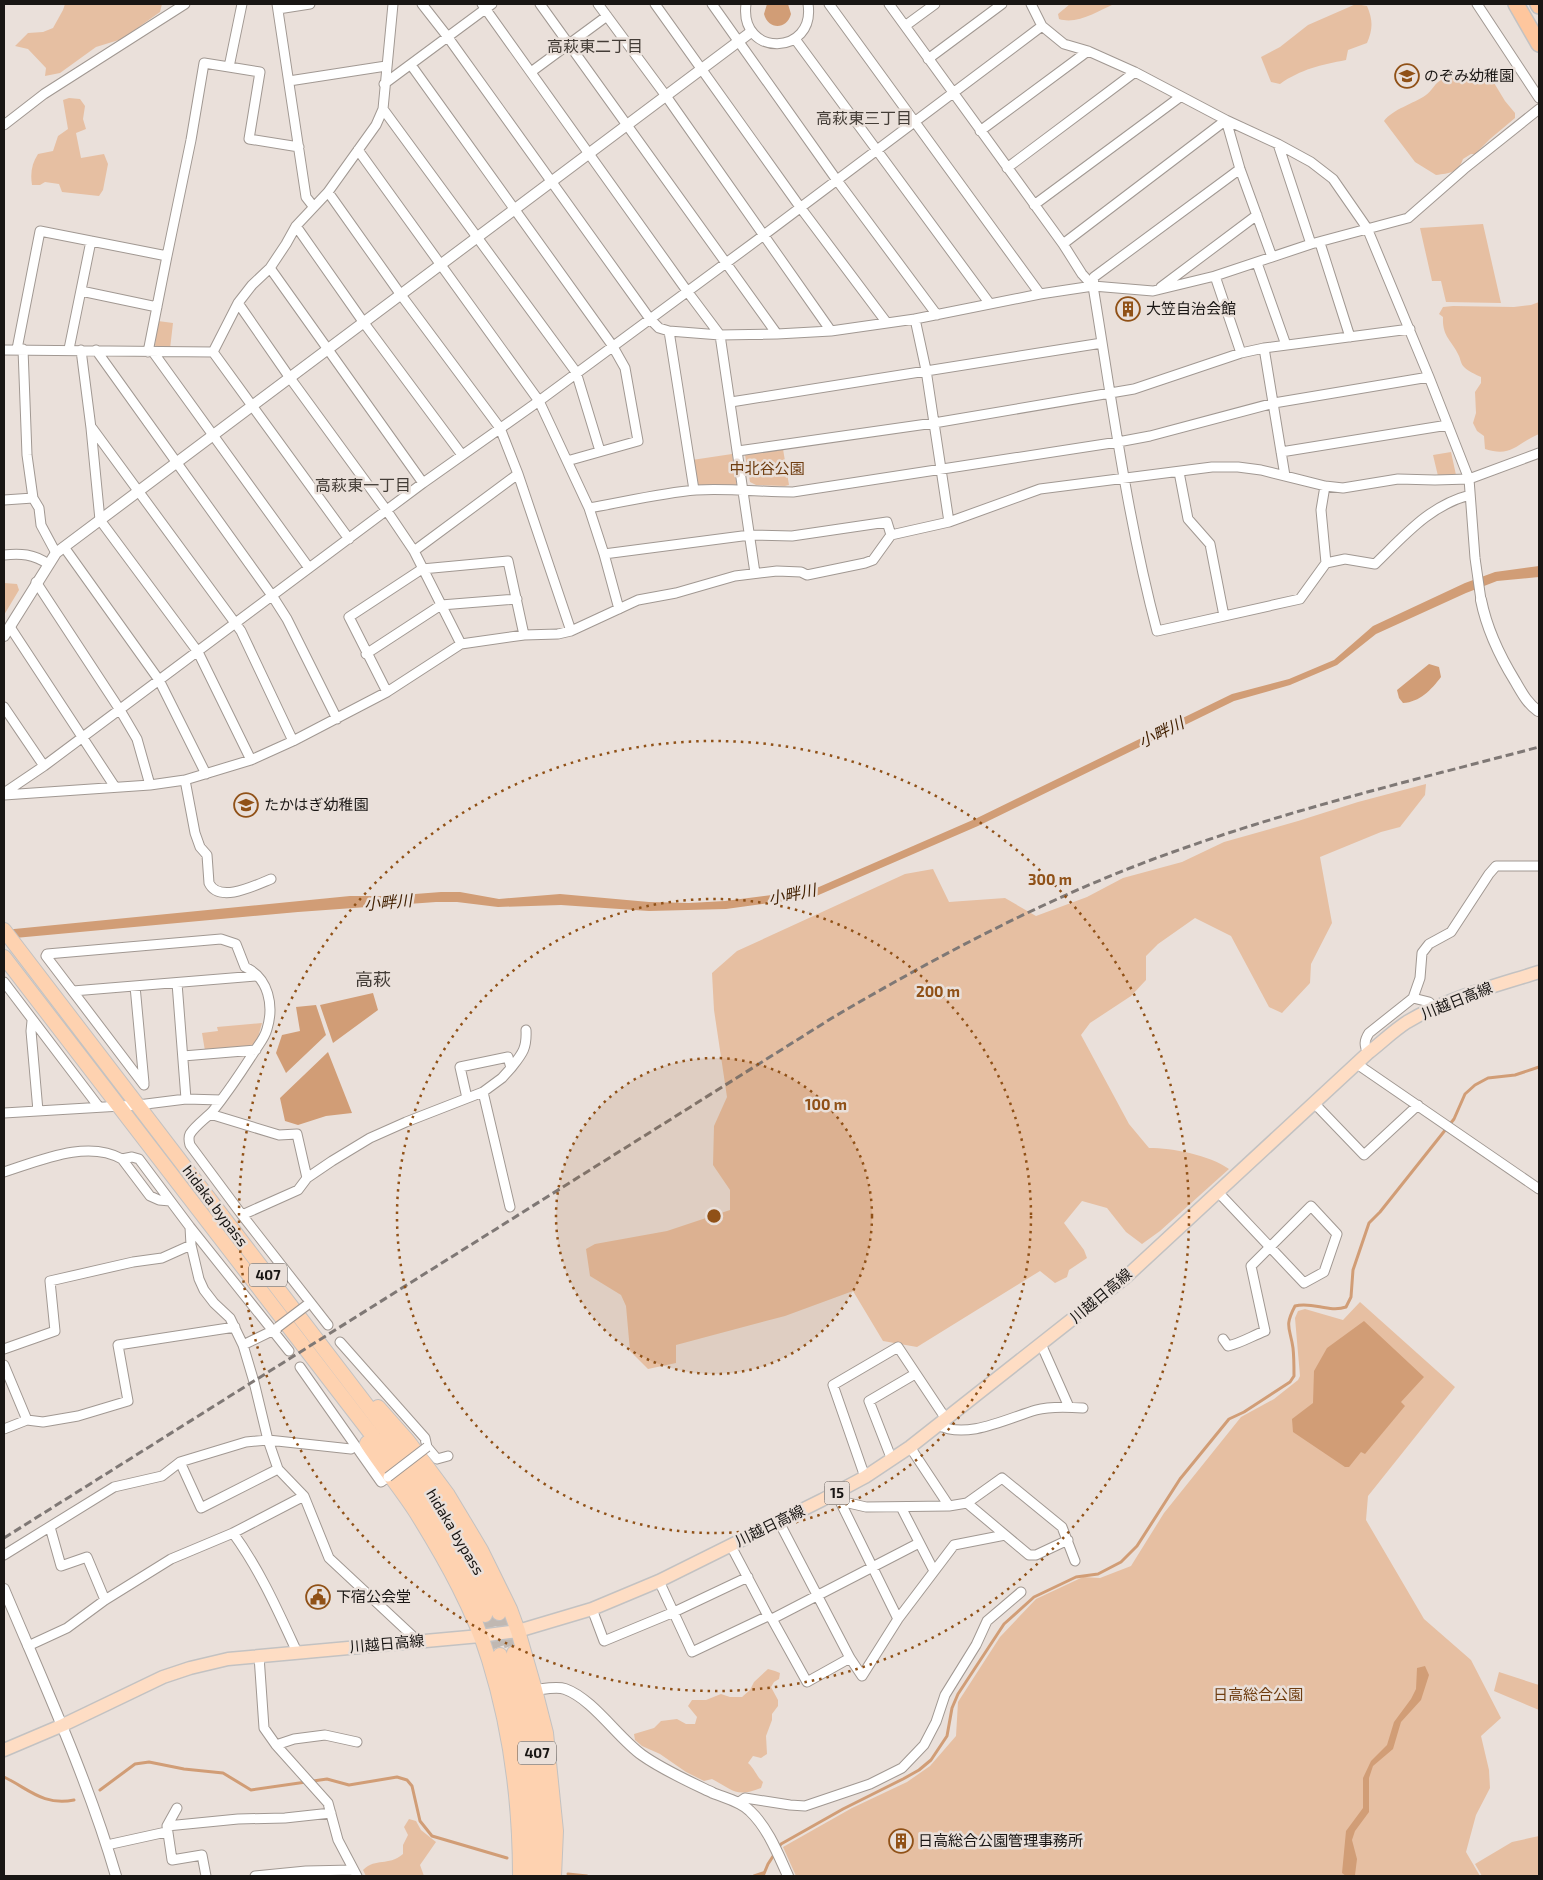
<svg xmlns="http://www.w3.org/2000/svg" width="1543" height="1880" viewBox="0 0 1543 1880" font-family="'Exo 2','Noto Sans JP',sans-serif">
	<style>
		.green { fill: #e6bfa2 }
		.water { fill: #d19d76 }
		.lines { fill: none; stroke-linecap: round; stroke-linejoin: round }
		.stream { stroke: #d19d76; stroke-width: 3 }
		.trunk-tunnel { stroke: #c0b8b2; stroke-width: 14; stroke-dasharray: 14 7; stroke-linecap: butt }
		.minor-casing { stroke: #a19892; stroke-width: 11 }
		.tertiary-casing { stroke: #a19892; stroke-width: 12 }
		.primary-casing { stroke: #c3c2c2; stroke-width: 15 }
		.trunk-casing { stroke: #c3c2c2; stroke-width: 16 }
		.motorway-casing { stroke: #c3c2c2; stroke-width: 18 }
		.minor { stroke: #fff; stroke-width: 9 }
		.tertiary { stroke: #fff; stroke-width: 10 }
		.primary { stroke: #feddc4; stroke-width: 12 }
		.trunk { stroke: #fed2b0; stroke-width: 14 }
		.motorway { stroke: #fec69d; stroke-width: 15 }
		.rail { stroke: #7f7875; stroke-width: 3; stroke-dasharray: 8 4; stroke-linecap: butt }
		.minor-bridge-casing { stroke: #a19892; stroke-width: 11; stroke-linecap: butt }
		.minor-bridge { stroke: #fff; stroke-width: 9 }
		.ring { fill: none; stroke: #905117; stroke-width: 2.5; stroke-dasharray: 2.5 5 }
		.labels { text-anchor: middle; stroke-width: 5; stroke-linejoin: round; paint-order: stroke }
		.shield { fill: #eae0da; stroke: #58534f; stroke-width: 1 }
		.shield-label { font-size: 14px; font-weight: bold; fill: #191614 }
		.poi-label { font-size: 15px; fill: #191614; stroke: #eae0da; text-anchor: start }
		.park-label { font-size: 15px; fill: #6f3d10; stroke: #eae0da }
		.street-label { font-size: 15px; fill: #191614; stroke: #eae0da }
		.neighbourhood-label { font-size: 16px; fill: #443d37; stroke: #eae0da }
		.water-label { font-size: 16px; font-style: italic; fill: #442203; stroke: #eae0da }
		.quarter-label { font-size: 18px; fill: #443d37; stroke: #eae0da }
		.centre { fill: #905117; stroke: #eae0da; stroke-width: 2.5 }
		.ring-label { font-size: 15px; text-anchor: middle; font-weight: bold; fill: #905117; stroke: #eae0da; stroke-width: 5; stroke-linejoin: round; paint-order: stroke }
	</style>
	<rect width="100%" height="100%" fill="#eae0da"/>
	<path class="green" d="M65,4H162L160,12L122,39L96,47L60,73L45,76L46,68L28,49L15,46L28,33L43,32L53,28L63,10Z
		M1070,4H1114C1098,11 1077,25 1059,19L1058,14Z
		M1356,4L1367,6C1373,20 1373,29 1367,43L1348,50L1346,60C1321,65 1301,69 1280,84L1271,82L1261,57L1280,47L1308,25Z
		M1485,68L1505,101L1515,113V118L1490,139L1475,154H1471L1463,159C1458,173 1450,173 1436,175L1415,162L1384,121C1393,109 1413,104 1426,95C1432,91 1435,82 1443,79C1453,75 1463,82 1470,71Z
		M69,98L80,99L85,106L83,119L86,129L76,133L81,158L104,154L108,164L103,190L99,196L62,192L59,184L45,182L40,185H32C30,173 32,163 38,154L53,151L58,136L68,129L63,100Z
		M1483,224L1501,303L1446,302L1441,281H1432L1420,228Z
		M1539,302V434C1517,443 1512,458 1485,449L1484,436L1477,431L1473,423L1476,413L1475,392L1481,383V377C1475,374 1469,372 1464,367C1461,364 1461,361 1459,356C1452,340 1442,337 1443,317L1439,314L1443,307L1453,306L1514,307L1531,305Z
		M158,321L173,323L170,349H157L155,345Z
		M783,449L789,485L785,486L756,485L750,482L745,455Z
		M1451,452L1456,475L1438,476L1433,455Z
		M732,454L737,487H697L692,460Z
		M4,583L17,584L19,590L4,615Z
		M1426,784L1425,795L1400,827L1381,832L1320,857L1332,923L1311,964L1310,983L1282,1013L1269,1007L1231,936L1195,918L1158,944L1146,956V980L1131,996L1090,1023L1081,1035L1129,1124L1149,1148C1173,1148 1209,1155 1229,1169L1160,1231L1142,1244L1126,1232L1107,1208L1082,1201L1064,1223L1084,1250L1087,1258L1069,1270L1067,1277L1055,1283L1040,1271L917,1347L883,1341L853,1291L785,1316L676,1345V1363L648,1369L630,1351L626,1306L621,1295L590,1276L586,1249L595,1244L667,1231L730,1210V1190L713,1165L714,1126L727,1097L714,1010L712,973L737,951L905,874L933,869L949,902L1005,898L1036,916L1087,897L1123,878L1182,862L1224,842L1298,821L1358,802Z
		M262,1023L257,1041L253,1046L205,1051L202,1033L218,1031L217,1027Z
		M1360,1302L1455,1387L1368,1496L1366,1520L1424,1619L1471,1660L1501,1718L1481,1736L1489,1770L1490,1788L1476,1815L1466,1852L1480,1876H796L783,1847L852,1808L907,1782L930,1766L956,1736L958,1702L1000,1637L1036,1599L1083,1577L1100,1578L1131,1566L1164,1513L1241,1417L1274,1399L1298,1380L1300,1376L1295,1318L1298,1311L1305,1309L1343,1320Z
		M768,1669L775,1671L780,1673L779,1679L774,1682L771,1687L778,1700V1706L772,1714V1720L766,1736L767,1754L761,1758L753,1756L748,1763C755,1769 756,1776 763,1782L761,1788C736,1798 733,1790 712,1779L704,1781L686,1772L660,1754L642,1746L635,1740L634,1734L654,1728L661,1721L677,1719L686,1724H695L697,1717L688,1706L692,1700H706L721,1694L730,1697H742L750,1690L754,1682Z
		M1499,1672L1539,1685V1710L1494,1691Z
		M409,1819L416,1821L421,1830L436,1842L420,1865L424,1876H366L363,1870C377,1857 387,1867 403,1854V1845L408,1835L404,1827Z
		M1539,1836V1876H1482L1475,1864L1512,1842Z"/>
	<path class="water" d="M767,4H788L791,14C787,30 768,30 764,14Z
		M1539,566V577L1497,581L1466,593L1376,634L1337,665L1290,685L1234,701L978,826L814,897L726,909L649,911L561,905L498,907L457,902H436L298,912L4,939V930L350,896H389L441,892H460L499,899L560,894L649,902L689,903L725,901L812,890L975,819L1232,694L1289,679L1334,660L1373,626L1465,583L1495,572Z
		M1429,664L1439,667L1441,677C1431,690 1420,702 1403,703L1399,698L1397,690Z
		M373,993L378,1010L333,1043L320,1005Z
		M316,1005L326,1035L286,1073L276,1053L282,1035L300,1031L296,1007Z
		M328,1052L352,1113L326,1116L298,1125L285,1121L280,1098Z
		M1364,1321L1424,1377L1401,1402L1405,1406L1365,1454L1361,1452L1349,1467H1345L1293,1432L1292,1419L1313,1403L1314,1371L1327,1348Z
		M1425,1666L1429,1675L1421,1700L1401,1722L1393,1749L1373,1766L1369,1778V1812L1355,1831L1352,1840L1357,1859L1355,1875L1346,1876L1342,1873L1346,1831L1363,1808V1778L1371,1761L1387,1745L1394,1722L1411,1699L1416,1689L1417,1668Z"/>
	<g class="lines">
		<path class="stream" d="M4,1777C29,1789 43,1806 74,1800
			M100,1790L135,1764L149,1762L184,1769L223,1773L251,1790L327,1779L349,1785L397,1777L407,1780L412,1786L420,1821L432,1836L507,1858
			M568,1874L587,1876
			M754,1876L763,1873
			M763,1876L768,1864L781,1844L843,1809L903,1779L919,1770L931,1760L947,1736L952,1708L958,1694L1004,1624L1034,1597L1076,1577L1098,1574L1121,1562L1137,1546L1180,1479L1229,1419L1244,1412L1290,1382L1294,1376C1294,1367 1294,1357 1293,1348C1290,1327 1284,1327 1295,1306C1312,1301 1329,1313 1346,1307L1351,1297L1353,1270L1369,1223L1380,1212L1454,1119L1465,1094L1475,1085L1488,1078L1515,1075L1539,1067"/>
		<path class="trunk-tunnel" d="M499,1613L514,1653
			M485,1615L500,1655"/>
		<g class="minor-casing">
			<path id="minor" d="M242,4L229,67L260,72L249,139L299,147
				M277,4L306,197L313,206
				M422,4L447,36L650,319L659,328L669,331L720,335L777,334L831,331L915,319L1040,294L1093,286L1153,291L1215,276L1311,244L1408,218L1464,169L1539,109
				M482,4L687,291L720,335L755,573
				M540,4L777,334
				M598,4L666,96L831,331
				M655,4L800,207L887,323
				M712,4L836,179L937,315
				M746,4C739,58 816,56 808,4
				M829,4L1040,294
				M889,4L1063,244L1082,274L1093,286C1112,402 1127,518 1157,631L1300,599L1326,563L1345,559L1375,564C1404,536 1430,505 1470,495
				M1031,4L1042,26L1064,44L1088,51L1135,72L1226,120L1278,144L1311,162L1333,179L1367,228L1429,377L1469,479L1475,558L1481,600
				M1477,4L1539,98
				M278,9L310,4
				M905,26L935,4
				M795,39L990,304
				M928,59L1002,4
				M411,65L612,345L625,368L638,441L567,461
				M531,72L607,16
				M289,81L386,66
				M384,84L492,4
				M383,109L576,372L600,451
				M4,125L44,94L185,4
				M980,131L1088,51
				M1278,144L1311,244
				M358,150L539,401L589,508L604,554L619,609
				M1007,168L1135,72
				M328,192L401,295L500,428L518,474L571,631
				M1034,205L1180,97
				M296,226L364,323L462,455
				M1320,243L1350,337
				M1063,244L1226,120L1240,169L1272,257
				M167,256L191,140L204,63L229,67
				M1257,263L1286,345
				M270,268L423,483
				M1215,276L1241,353
				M1093,286L1094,277L1240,169
				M1161,287L1257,215
				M81,291L157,307
				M238,303L290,378L387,511L414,551L461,644
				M915,319L926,370L949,522
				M669,331L694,490
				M1264,348L1285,476
				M17,349L40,231L167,256L148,352
				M23,349L27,455L33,498L39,508L41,525L56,553
				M69,349L91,241
				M4,350L213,352L238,303L252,285L270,268L286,244L296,226L328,192L376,125L383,109L393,4
				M81,350L91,428L100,520L198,652L251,760
				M96,350L273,597L287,619L337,719
				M153,352L309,568
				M213,352L349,539
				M731,402L1102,343
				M92,428L241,631L293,741
				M738,451L934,423L1134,389L1241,353L1264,348L1410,329
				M1281,452L1448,425
				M1179,472L1188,519L1210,544L1224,616
				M1325,486L1321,510L1326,563
				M4,500L33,498
				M589,508C624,502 661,493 696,490C728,488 761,492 793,492L1118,442L1150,436L1274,403L1429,377
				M64,547L159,680L206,774
				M414,551L518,474
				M604,554L750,535L792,536L887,522L891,535
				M4,555C20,553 34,554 48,564
				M36,582L120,710L137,739L150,785
				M10,627L115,787
				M366,654L441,605L517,599
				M387,692L349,617L422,569L508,561L524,635
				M4,707L44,766
				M185,780L195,833L200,847L207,855L209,883C219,904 256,885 271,879
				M7,791L44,766L423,483L539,401L764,235L1042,26
				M4,795L150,785L185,780L251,760L293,741L387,692L461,644L524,635L558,634L571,631L638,600L676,593L735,576L777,571L801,572L807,575L865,563L873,560L891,535L949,522L1040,489L1212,467H1238L1261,470L1325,486L1343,488L1398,479L1435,480L1469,479L1539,453
				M4,982L99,1107
				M177,983L186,1099
				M135,986L144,1083
				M73,991L257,976
				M1413,998L1429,1002L1434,1008
				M32,1021L31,1031L38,1111
				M1368,1053C1364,1045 1364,1041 1369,1033L1413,998L1420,978L1422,953L1429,944L1451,932L1489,874L1496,866H1539
				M183,1056L256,1050
				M1357,1064L1539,1189
				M511,1068C522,1054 527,1049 526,1030
				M144,1085L46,956L47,954L221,939L236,944L245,967C269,978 274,1006 267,1029C265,1037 260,1043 256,1049C242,1071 228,1092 212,1112C205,1119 195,1126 190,1134C188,1138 189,1141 190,1145L242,1215L298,1190L307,1178L332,1161L370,1138L406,1122L483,1092L502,1078L511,1068L508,1057L460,1067L467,1098
				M483,1092L510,1207
				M1314,1103L1364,1155L1418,1105
				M4,1113L138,1105L186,1099L221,1100
				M210,1114L279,1135L297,1134L307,1178
				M122,1159L132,1157L139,1159L190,1227L289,1351
				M4,1172C39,1161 87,1139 122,1159L150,1196L159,1200L170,1201
				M1217,1191L1304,1283L1324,1272L1337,1234L1311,1206L1251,1266L1265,1331C1252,1336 1241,1343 1228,1346L1223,1339
				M242,1215L328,1325
				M190,1227L191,1245L199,1279L204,1290L214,1303L230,1318L243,1345L254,1382L268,1440L278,1469L304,1496L329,1558L419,1642
				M340,1342L425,1438L427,1447L437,1459L448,1456
				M1041,1344L1069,1407
				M243,1345L278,1328
				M4,1349L55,1331L50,1281L133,1262L162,1258L191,1245
				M4,1365L27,1420
				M300,1367L381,1482L388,1477
				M938,1425C967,1440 1008,1418 1036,1410C1050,1406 1069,1407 1083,1408
				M4,1429L27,1420L43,1422L78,1416L128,1401L118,1345L235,1327
				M910,1447L949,1506L967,1503L1029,1555H1036L1068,1540
				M892,1460L869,1401L915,1374
				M180,1462L201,1508L278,1469
				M865,1477L833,1385L898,1347L946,1419
				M836,1493L898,1619
				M840,1501L866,1507L949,1506
				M967,1503L1002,1478L1062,1527L1075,1561
				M901,1507L934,1571
				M779,1522L850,1658L862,1676L898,1619L954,1545L1005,1535
				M50,1527L61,1566L87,1557L105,1600
				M233,1533C260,1570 278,1611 297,1652
				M731,1546L768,1616L772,1619L807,1682L850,1658
				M4,1555L114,1487L162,1476L180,1462L246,1442L268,1440L351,1449
				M659,1581L692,1652L768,1616
				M592,1609L604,1641L674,1612L748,1577
				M772,1619L919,1543
				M28,1646L67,1628L105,1600L171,1559L233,1533L304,1496
				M259,1656L264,1728L276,1745L328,1803L338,1840L357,1876
				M276,1745L294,1739L325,1735L357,1742
				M738,1803L745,1798L790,1805L805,1806L870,1784L902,1768L924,1745L936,1722L945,1695L976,1645L987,1621L1021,1592
				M177,1808L167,1826L172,1860L202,1855L206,1876
				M167,1826L238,1819L285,1818L331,1813
				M107,1845L166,1832
				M255,1876L306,1871L353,1870"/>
		</g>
		<g class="tertiary-casing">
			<path id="tertiary" d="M1481,600C1487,630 1499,655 1515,681C1522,693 1527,703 1538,711
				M4,636L56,553L751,32
				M4,1589C44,1684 87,1777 116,1876
				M535,1690C544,1689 557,1686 565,1689C593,1699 618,1738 642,1755C663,1770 690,1782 713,1793C725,1798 740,1801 750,1811C768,1828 778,1854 788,1876"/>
		</g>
		<g class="primary-casing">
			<path id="primary" d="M4,1750L63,1725L163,1677L190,1668L228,1659L480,1636L518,1631L592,1609L659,1581L822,1500L865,1477L910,1447L1127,1276L1368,1053C1381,1043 1393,1031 1407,1022C1447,998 1495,986 1539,972"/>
		</g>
		<g class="trunk-casing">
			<path id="trunk" d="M4,930L440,1501L475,1560L499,1613
				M4,957L432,1513L461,1564L485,1615
				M378,1407L408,1441L448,1495L481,1550L510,1609L518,1631L535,1690L546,1733L556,1831L554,1876
				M367,1443C383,1468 403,1491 419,1517C446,1561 474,1610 489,1660C511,1731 520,1802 520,1876
				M514,1653C535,1725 549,1800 544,1876
				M500,1655C521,1727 536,1801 531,1876"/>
		</g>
		<g class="motorway-casing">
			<path id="motorway" d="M1516,4L1539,44
				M1538,4L1539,6"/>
		</g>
		<use href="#minor" class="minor"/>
		<use href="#tertiary" class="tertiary"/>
		<use href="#primary" class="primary"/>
		<use href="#trunk" class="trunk"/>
		<use href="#motorway" class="motorway"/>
		<path class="rail" d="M4,1538L832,1018C946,951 1064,889 1190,846C1304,806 1422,778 1539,747"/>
		<g class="minor-bridge-casing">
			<path id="minor-bridge" d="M278,1327L307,1305
				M388,1477L427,1447"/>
		</g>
		<use href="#minor-bridge" class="minor-bridge"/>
	</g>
	<circle cx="714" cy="1216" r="158" fill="#905117" fill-opacity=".12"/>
	<g class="ring">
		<circle cx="714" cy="1216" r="158"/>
		<circle cx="714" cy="1216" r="317"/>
		<circle cx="714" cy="1216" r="475"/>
	</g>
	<defs>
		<g id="school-ring" transform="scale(1.25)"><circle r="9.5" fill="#eae0da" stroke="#905117" stroke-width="1.5"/><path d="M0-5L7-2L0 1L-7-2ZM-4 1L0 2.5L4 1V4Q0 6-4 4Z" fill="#905117"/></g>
		<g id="building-ring" transform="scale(1.25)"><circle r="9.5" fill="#eae0da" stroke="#905117" stroke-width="1.5"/><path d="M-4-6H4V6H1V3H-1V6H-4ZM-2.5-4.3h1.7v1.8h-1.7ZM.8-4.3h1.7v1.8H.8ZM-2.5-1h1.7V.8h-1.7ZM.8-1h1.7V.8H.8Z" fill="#905117"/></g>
		<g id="civic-ring" transform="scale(1.25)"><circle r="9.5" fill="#eae0da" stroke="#905117" stroke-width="1.5"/><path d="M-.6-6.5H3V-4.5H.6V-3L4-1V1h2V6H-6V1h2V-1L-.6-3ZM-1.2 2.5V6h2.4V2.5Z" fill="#905117"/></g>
	</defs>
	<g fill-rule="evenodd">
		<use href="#school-ring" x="1407" y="76"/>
		<use href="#building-ring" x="1128" y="309"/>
		<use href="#school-ring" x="246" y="805"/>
		<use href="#civic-ring" x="318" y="1597"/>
		<use href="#building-ring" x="901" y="1841"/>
	</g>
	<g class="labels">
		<g class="shield">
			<rect x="249" y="1263.5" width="38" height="23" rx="4"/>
			<rect x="824.5" y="1481.5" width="25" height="23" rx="4"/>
			<rect x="518" y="1741.5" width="38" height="23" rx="4"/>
		</g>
		<g class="shield-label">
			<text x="268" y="1280">407</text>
			<text x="837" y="1498">15</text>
			<text x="537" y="1758">407</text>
		</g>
		<g class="poi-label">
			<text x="1424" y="81">のぞみ幼稚園</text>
			<text x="1146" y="314">大笠自治会館</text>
			<text x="264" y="810">たかはぎ幼稚園</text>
			<text x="336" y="1602">下宿公会堂</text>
			<text x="918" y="1846">日高総合公園管理事務所</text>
		</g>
		<g class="park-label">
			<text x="767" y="474">中北谷公園</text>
			<text x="1258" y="1700">日高総合公園</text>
		</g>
		<g class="street-label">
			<text transform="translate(1457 1001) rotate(-22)" y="5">川越日高線</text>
			<text transform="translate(215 1206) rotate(53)" y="5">hidaka bypass</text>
			<text transform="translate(1101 1296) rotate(-40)" y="5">川越日高線</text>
			<text transform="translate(770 1526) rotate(-26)" y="5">川越日高線</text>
			<text transform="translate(455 1532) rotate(59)" y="5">hidaka bypass</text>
			<text transform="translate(387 1644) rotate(-5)" y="5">川越日高線</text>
		</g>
		<g class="neighbourhood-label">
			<text x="595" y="52">高萩東二丁目</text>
			<text x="864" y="124">高萩東三丁目</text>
			<text x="363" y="491">高萩東一丁目</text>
		</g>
		<g class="water-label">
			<text transform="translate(1161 732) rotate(-26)" y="6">小畔川</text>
			<text transform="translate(792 894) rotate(-11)" y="6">小畔川</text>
			<text transform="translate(388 902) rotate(-5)" y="6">小畔川</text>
		</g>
		<g class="quarter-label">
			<text x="373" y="986">高萩</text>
		</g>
	</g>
	<circle cx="714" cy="1216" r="8" class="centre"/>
	<g class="ring-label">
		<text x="1050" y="885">300 m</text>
		<text x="938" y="997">200 m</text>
		<text x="826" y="1110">100 m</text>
	</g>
	<rect width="1543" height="1880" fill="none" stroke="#191614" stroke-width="10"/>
</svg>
